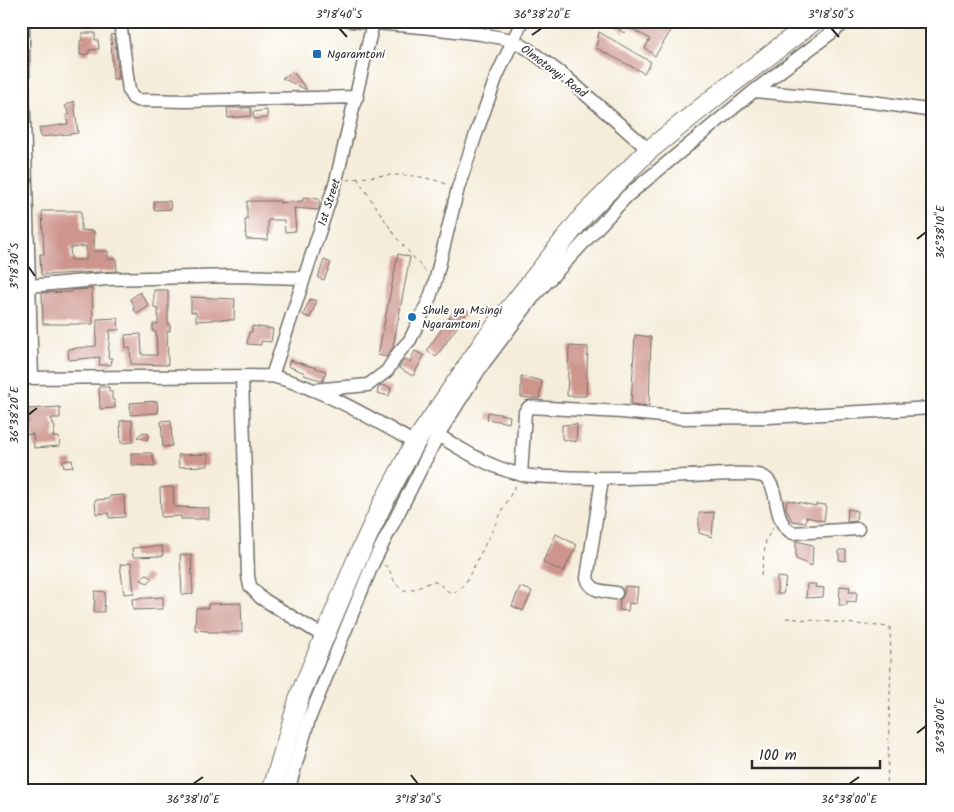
<svg xmlns="http://www.w3.org/2000/svg" width="954" height="812" viewBox="0 0 954 812" font-family="Kalam,sans-serif">
	<style>
		.building { fill: #ce958d; fill-rule: evenodd }
		.lines { fill: none; stroke-linecap: round; stroke-linejoin: round }
		.minor-casing { stroke: #726f68; stroke-width: 15 }
		.highway-casing { stroke: #726f68; stroke-width: 21 }
		.path { stroke: #726f68; stroke-width: 1; stroke-dasharray: 4 4; stroke-linecap: butt }
		.minor { stroke: #fff; stroke-width: 12 }
		.highway { stroke: #fff; stroke-width: 19 }
		.ticks { fill: none; stroke: #2b2b2b; stroke-width: 2 }
		.poi-dot { fill: #1f6fb2; stroke: #fff; stroke-width: 2 }
		.labels { text-anchor: middle; stroke-width: 4; stroke-linejoin: round; paint-order: stroke }
		.poi-label { font-size: 12px; fill: #2b2b2b; stroke: #fff; text-anchor: start }
		.street-label { font-size: 12px; fill: #2b2b2b; stroke: #fff }
		.neatline { fill: none; stroke: #2b2b2b; stroke-width: 2 }
		.ticks-label { font-size: 12px; text-anchor: middle; fill: #2b2b2b }
	</style>
	<rect width="100%" height="100%" fill="#fff"/>
	<filter id="ink" filterUnits="userSpaceOnUse"><feTurbulence type="fractalNoise" baseFrequency=".02" numOctaves="2"/><feDisplacementMap in="SourceGraphic" scale="10" xChannelSelector="R" yChannelSelector="G"/><feConvolveMatrix kernelMatrix="1 2 1 2 8 2 1 2 1" color-interpolation-filters="sRGB"/></filter>
	<filter id="wash" filterUnits="userSpaceOnUse"><feTurbulence type="fractalNoise" baseFrequency=".0096" numOctaves="4" result="noise"/><feDisplacementMap in="SourceGraphic" scale="20" xChannelSelector="R" yChannelSelector="G"/><feGaussianBlur stdDeviation="1.12" result="paint"/><feColorMatrix in="noise" values="0 0 0 0 0 0 0 0 0 0 0 0 0 0 0 0 0 1.4 0 .05"/><feComposite in="paint" operator="in"/></filter>
	<g filter="url(#wash)">
		<rect width="100%" height="100%" fill="#f5edda"/>
		<g id="blocks">
			<path class="building" d="M608,21H647L657,26L660,21H663L672,29L655,56L645,48L650,39L627,26L624,33Z
				M599,32L651,62L644,73L596,48Z
				M82,33H95V40H98L99,49L89,50V54L80,55V41L82,40Z
				M114,34L119,79H113L111,35Z
				M293,72L307,90L282,78Z
				M74,101L78,133L41,137L39,128L68,124L66,115H70L65,106Z
				M227,108H251V116L228,118Z
				M267,110V118L254,119L253,112Z
				M303,197L319,199V208L318,210L294,208L296,231L285,232L284,220H268V240L246,239L245,220H247V201H280V203L303,201Z
				M154,201H170L171,209L154,210Z
				M42,211H81V230L94,231V251H108V259H116L117,271L41,275L40,254H44ZM86,246V260H71L70,248Z
				M398,254L410,257L393,347L386,357L378,355Z
				M324,260L331,263L324,280L318,278Z
				M92,289L93,324H43L42,293L71,292V290Z
				M154,290H168V324H170V331H167L168,365L131,364L130,348H126L125,335L141,334L142,355H157L156,332H153V324H158V309L154,308Z
				M140,292L149,306L137,314L133,308L135,307L130,299Z
				M191,297L235,299L234,320L213,319V320L196,321V312H191Z
				M310,299L317,301L310,318L303,315Z
				M457,307L466,314L436,357L427,350Z
				M118,318L119,330H110L108,358H112L111,365H99L100,357L69,360L68,349L96,346L97,319Z
				M252,326L273,329L271,342L261,341V345L247,344L249,332H252Z
				M635,335L651,337L649,406L631,404Z
				M569,346L588,347L586,396H567Z
				M415,351L424,356L413,376L399,368L404,359L410,362Z
				M290,360L326,371L323,381L304,375L305,373L288,366Z
				M521,376L542,381L539,399L521,397Z
				M382,385L391,388L389,396L377,393L379,387Z
				M99,387H109V391H112V400H115V408L100,409Z
				M157,401L158,413L131,415L130,403Z
				M60,407V418H51L55,428L53,437H59L60,446L34,448L33,434L21,435V424L28,423L27,409Z
				M488,412L510,416L509,423L487,419Z
				M132,420L133,442L121,443L120,421Z
				M171,420L172,446L163,447L161,421Z
				M577,424L576,442L562,439V425Z
				M143,432L149,434L147,440L137,437Z
				M131,453H152L155,466L131,465Z
				M208,454V466L179,467L178,455Z
				M72,460L73,467L64,468L63,461Z
				M173,487L174,507L209,508V519H181V516L161,517L160,488Z
				M124,495L125,517L109,518V513L96,514L95,500L110,499V496Z
				M787,500L816,506V504L826,505L824,521L806,517V523L792,521L786,508Z
				M848,509L857,511L856,521L847,522Z
				M714,512L712,537L699,533V513Z
				M556,534L577,545L563,572L543,562Z
				M796,541L813,545L812,566L796,559Z
				M162,546L163,556L133,557L132,548Z
				M839,550H846V561L839,560Z
				M180,555H191L193,594L182,595Z
				M131,563L134,593L124,594L120,565Z
				M146,574L152,578L148,583L141,580Z
				M777,577L786,578L783,594H777Z
				M807,584H816L815,587L824,588L823,597L806,598Z
				M625,586L638,587L636,604L629,603L628,611L619,610L620,600L624,594Z
				M840,586L850,587L849,592H857L856,602L847,601V605H839Z
				M520,587L532,591L523,611L512,606Z
				M95,591L105,592L104,612H94Z
				M163,597V609L133,610L132,599Z
				M241,603L242,632H208V631L195,630L196,608H208V604Z"/>
		</g>
	</g>
	<g filter="url(#ink)">
		<use href="#blocks" fill-opacity="0" stroke="#726f68" stroke-width="1"/>
		<g class="lines">
			<g class="minor-casing">
				<path id="minor" d="M23,21V86L32,378
					M120,21L129,91L133,98L137,100L186,101L357,97
					M351,21L422,27L481,34L512,40L528,49L567,78L641,143L648,151
					M754,91L873,102L933,111
					M29,286L107,279L235,276L304,278
					M272,376L336,181L373,23
					M242,377L248,576L250,586L261,598L325,637
					M21,378L272,376C323,389 369,417 415,443
					M313,390L368,385L387,371L399,352L410,340L429,300L435,282L458,188L477,131L496,78L522,21
					M438,435C464,451 489,467 519,474C532,477 548,477 561,477C603,479 644,478 686,476C701,476 749,471 762,476C782,484 770,522 793,533L858,529
					M521,475L525,412L529,407L622,412L682,418L769,417L933,408
					M602,479L587,578C591,592 603,591 616,593
					M288,791L309,719L373,563L438,435L481,367L535,295L627,196L754,91L847,21"/>
			</g>
			<g class="highway-casing">
				<path id="highway" d="M272,791L300,695L357,559L382,505L415,443L485,340L584,215L648,151L725,89L814,21"/>
			</g>
			<path class="path" d="M357,178L396,237L426,272
				M347,180C384,174 413,171 449,185
				M384,565C390,568 390,572 393,578C402,600 418,587 433,581C449,587 448,603 466,582L516,484
				M761,576L766,540L773,528
				M786,618L890,627L891,663L887,791"/>
			<use href="#minor" class="minor"/>
			<use href="#highway" class="highway"/>
		</g>
	</g>
	<path class="ticks" d="M339,28L347,37M831,28L839,37M532,35L542,28M917,239L926,232M28,266L35,276M28,415L37,408M917,733L926,726M411,775L418,784M193,784L203,777M849,784L859,777"/>
	<g class="poi-dot">
		<rect x="312" y="49" width="10" height="10" rx="2.5"/>
		<circle cx="412" cy="317" r="5"/>
	</g>
	<g class="labels">
		<g class="poi-label">
			<text x="327" y="58">Ngaramtoni</text>
			<text x="422" y="314">Shule ya Msingi<tspan x="422" dy="14">Ngaramtoni</tspan></text>
		</g>
		<g class="street-label">
			<text transform="translate(554 71) rotate(37)" y="4">Olmotonyi Road</text>
			<text transform="translate(329 202) rotate(-72)" y="4">1st Street</text>
		</g>
	</g>
	<rect width="954" height="812" fill="none" stroke="#fff" stroke-width="55"/>
	<path d="M752 760v8h128v-8" fill="none" stroke="#2b2b2b" stroke-width="2.5"/>
	<text x="759" y="760" font-size="15" fill="#2b2b2b" stroke="#ffffff" stroke-width="4" paint-order="stroke">100 m</text>
	<rect x="28" y="28" width="898" height="756" class="neatline"/>
	<g class="ticks-label">
		<text x="339" y="18">3°18'40"S</text>
		<text x="542" y="18">36°38'20"E</text>
		<text x="831" y="18">3°18'50"S</text>
		<text transform="translate(940 232) rotate(-90)" y="4">36°38'10"E</text>
		<text transform="translate(14 266) rotate(-90)" y="4">3°18'30"S</text>
		<text transform="translate(14 415) rotate(-90)" y="4">36°38'20"E</text>
		<text transform="translate(940 726) rotate(-90)" y="4">36°38'00"E</text>
		<text x="193" y="803">36°38'10"E</text>
		<text x="418" y="803">3°18'30"S</text>
		<text x="849" y="803">36°38'00"E</text>
	</g>
</svg>
